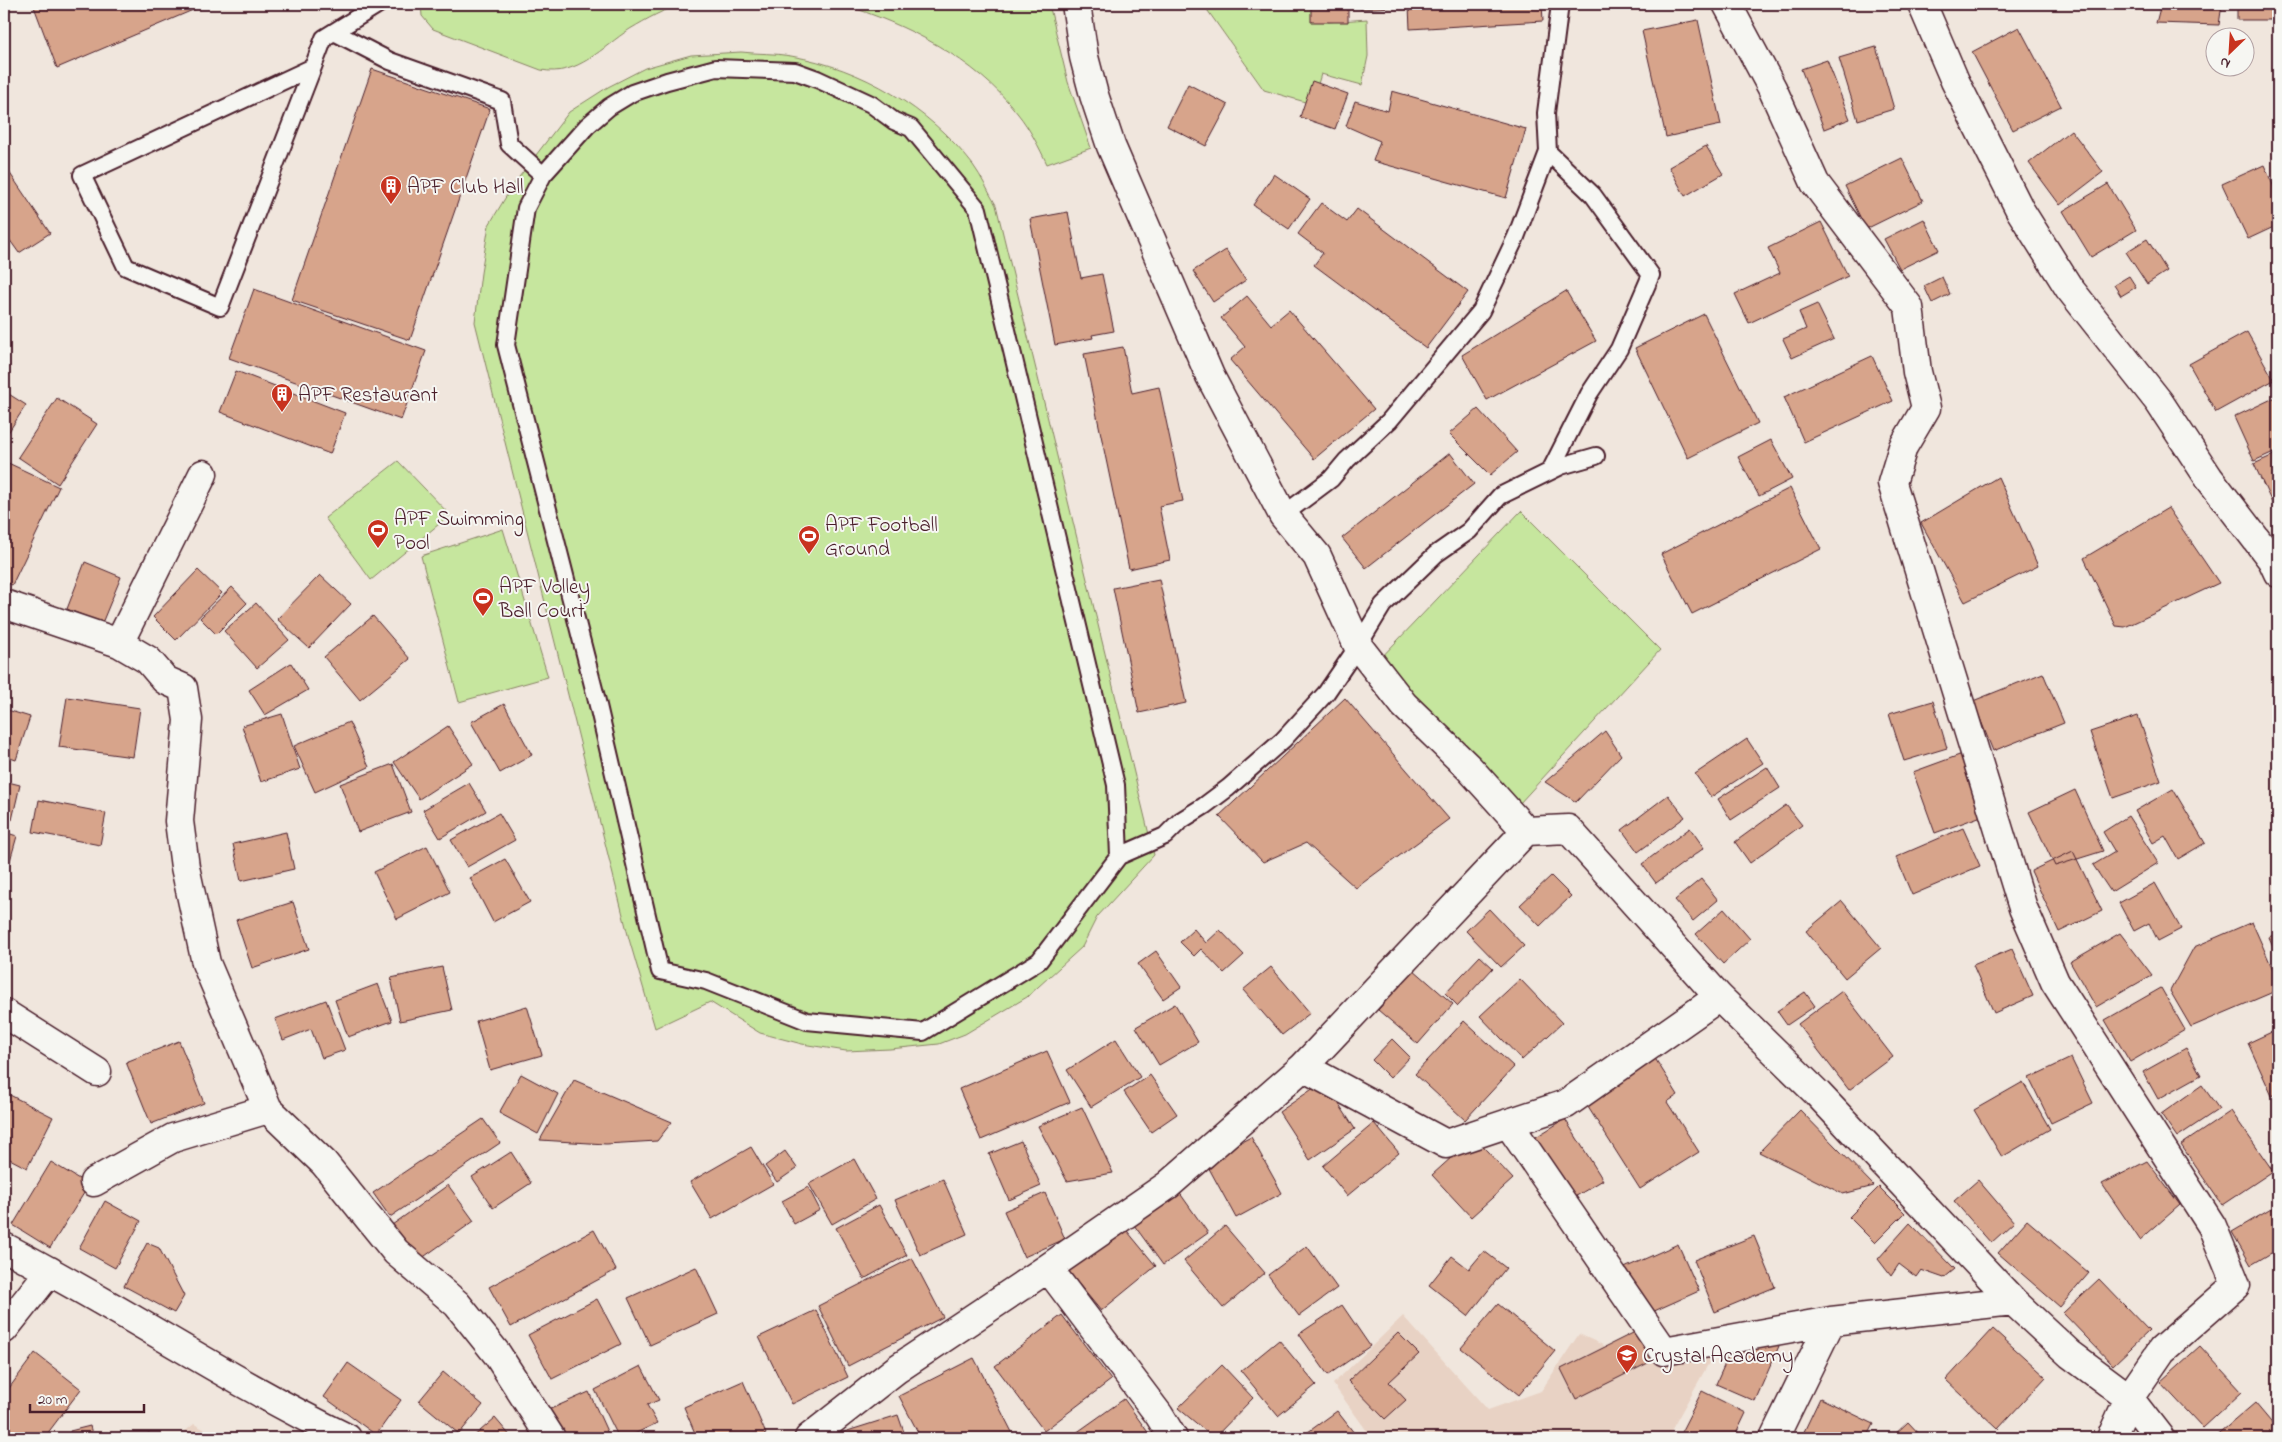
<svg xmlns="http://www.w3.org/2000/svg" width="2282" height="1442" viewBox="0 0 2282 1442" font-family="'Indie Flower',sans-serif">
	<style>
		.built { fill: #e8d2c4 }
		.green { fill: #c6e69e; stroke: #888264 }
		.building { fill: #d7a48b; stroke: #4a1f2b }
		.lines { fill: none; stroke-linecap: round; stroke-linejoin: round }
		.lane-casing { stroke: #4a1f2b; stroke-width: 20 }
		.street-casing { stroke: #4a1f2b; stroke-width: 31 }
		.secondary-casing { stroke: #4a1f2b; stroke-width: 31 }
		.lane { stroke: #f6f6f2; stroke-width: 16 }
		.street { stroke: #f6f6f2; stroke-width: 28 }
		.secondary { stroke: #f6f6f2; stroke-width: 28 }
		.labels { text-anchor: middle; stroke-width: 4; stroke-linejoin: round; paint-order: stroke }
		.poi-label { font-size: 21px; fill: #4a1f2b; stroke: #f6f6f2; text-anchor: start }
	</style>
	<rect width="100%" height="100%" fill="#f0e6dd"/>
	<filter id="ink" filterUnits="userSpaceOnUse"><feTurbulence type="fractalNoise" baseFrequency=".02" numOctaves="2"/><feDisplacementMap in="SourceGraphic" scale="10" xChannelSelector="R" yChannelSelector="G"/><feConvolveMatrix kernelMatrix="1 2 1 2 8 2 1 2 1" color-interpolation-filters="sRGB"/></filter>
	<g filter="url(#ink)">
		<path class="built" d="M1403,1316L1488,1410L1541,1391L1579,1334L1644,1364L1715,1352L1667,1438H1372L1333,1384Z
			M194,1424L220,1438H177Z"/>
		<path class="green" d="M421,4H683C664,9 647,19 630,29C602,47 578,77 541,70L433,29L422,16Z
			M842,4H1049L1068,82L1091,148L1047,164C1039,147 1030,129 1018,114C975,58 907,25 842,4Z
			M1203,4H1326L1328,22L1367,19L1368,56L1362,85L1321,74L1312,104L1264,90Z
			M741,52C758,54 775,53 791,56C862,68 929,108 973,165C982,177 988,192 996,205L1154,855L1097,917L1082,947L1027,997L965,1034L939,1044L890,1049L846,1051L802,1044L760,1033L710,1002L655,1028L629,939L475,322L481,273L489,225L513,185L569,112L608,87L645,68L691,55Z
			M398,461L450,515L371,580L325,518Z
			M1521,511L1660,650L1519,804L1376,663Z
			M503,529L548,677L459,702L421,556Z"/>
		<path class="building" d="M33,4H207L57,68Z
			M1311,4H1348V22H1311Z
			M1360,4H1542L1543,21L1410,29L1409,6L1360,9Z
			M2161,4H2222L2219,25L2156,23Z
			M2237,4H2272L2278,20H2237Z
			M1698,20L1721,125L1666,137L1642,31Z
			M2019,27L2061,106L2013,130L1972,52Z
			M1876,47L1894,109L1858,120L1839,58Z
			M1827,60L1850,119L1824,129L1801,69Z
			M372,69L490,109L410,340L292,300Z
			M1312,81L1348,94L1335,129L1300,117Z
			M1188,84L1228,105L1206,146L1167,126Z
			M1392,91L1526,129L1506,198L1373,161L1380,141L1346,126L1355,101L1388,111Z
			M2071,130L2103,172L2060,205L2029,163Z
			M1706,146L1723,174L1685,196L1669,167Z
			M1902,158L1923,201L1866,229L1845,186Z
			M2264,165L2278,196V225L2248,239L2222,184Z
			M9,172L50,233L19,253L4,232V176Z
			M1274,174L1310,199L1289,229L1253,205Z
			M2108,184L2136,230L2091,257L2063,211Z
			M1321,203L1347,222L1357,209L1468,292L1426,348L1314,265L1323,253L1298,234Z
			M1068,212L1081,278L1102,274L1114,331L1092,335L1093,338L1055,345L1030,219Z
			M1924,219L1939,250L1900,269L1884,239Z
			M1821,222L1848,276L1749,323L1735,294L1780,273L1768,248Z
			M2147,239L2167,271L2147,284L2126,252Z
			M1226,250L1246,280L1213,302L1193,271Z
			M2129,276L2136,287L2121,296L2114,285Z
			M1942,277L1950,294L1932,303L1924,286Z
			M254,289L426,351L401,420L229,358Z
			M1566,291L1596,341L1487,400L1462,355Z
			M1247,296L1271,325L1289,310L1374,409L1314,459L1230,360L1245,347L1221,318Z
			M1817,304L1834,339L1792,358L1783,339L1806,329L1799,312Z
			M1704,314L1758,423L1688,458L1635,348Z
			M2247,332L2274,380L2216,412L2189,364Z
			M1123,347L1132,393L1159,387L1183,501L1159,506L1170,560L1129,569L1084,354Z
			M1872,356L1893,401L1804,442L1784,397Z
			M236,371L345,413L330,454L220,412Z
			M4,391L26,405L4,439Z
			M2278,396V450L2254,461L2234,417Z
			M57,398L97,424L58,484L18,457Z
			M1478,409L1517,452L1490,475L1449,434Z
			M1771,440L1792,479L1759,496L1738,457Z
			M1450,453L1474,484L1366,568L1342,538Z
			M2278,453V516L2254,464Z
			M4,461L59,487L12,585L4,581Z
			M1998,477L2038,566L1965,602L1921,523Z
			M1790,488L1821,549L1692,614L1661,554Z
			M2168,508L2219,583L2125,627L2116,626L2084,558Z
			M85,562L121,577L102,623L67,609Z
			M198,570L222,593L176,640L153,617Z
			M320,575L351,604L309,648L277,619Z
			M1159,579L1186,703L1139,713L1113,588Z
			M232,587L247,603L216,634L200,618Z
			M256,603L289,640L257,668L224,631Z
			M373,616L410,659L360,700L324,657Z
			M291,663L308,690L265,715L249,690Z
			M2043,673L2064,723L1993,751L1973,701Z
			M67,697L140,708L133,757L59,747Z
			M1345,698L1449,819L1356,888L1306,843L1263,862L1219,816Z
			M1933,701L1947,748L1904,761L1889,714Z
			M504,704L532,755L500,773L471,722Z
			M2278,708V726L2271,711Z
			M4,709L30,717L16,760L4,756Z
			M282,714L300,769L261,782L242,726Z
			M2138,716L2161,781L2113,798L2090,732Z
			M349,722L369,767L315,792L294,746Z
			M448,726L473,764L419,799L394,762Z
			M1605,731L1621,755L1576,802L1545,782Z
			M1747,739L1763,763L1711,797L1695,774Z
			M1965,753L1987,814L1935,833L1913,772Z
			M393,764L411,812L358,832L340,784Z
			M1767,767L1780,788L1731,820L1718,799Z
			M4,781L20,785L12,820L4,818Z
			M469,783L486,811L440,838L423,810Z
			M2173,789L2205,843L2178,859L2165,836L2153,843L2135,811Z
			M2075,790L2103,851L2055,866L2029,812Z
			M1668,795L1685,817L1638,852L1622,830Z
			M39,800L106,813L100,845L33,832Z
			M1786,805L1802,825L1750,863L1735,842Z
			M499,813L515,840L467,867L451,840Z
			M2128,816L2158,863L2111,892L2093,865L2115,852L2103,832Z
			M1690,828L1704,848L1656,883L1642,864Z
			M1963,828L1980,866L1912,895L1896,857Z
			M4,832L17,836L4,882Z
			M286,832L294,869L241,881L233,844Z
			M427,846L450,892L397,919L374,872Z
			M2073,851L2102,911L2059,932L2031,871Z
			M505,859L530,902L493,922L470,878Z
			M1551,876L1571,896L1540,926L1520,905Z
			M1701,879L1718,900L1693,921L1675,900Z
			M2155,883L2181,929L2158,941L2149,923L2134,931L2119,903Z
			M1842,901L1881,948L1845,978L1806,931Z
			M293,902L309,949L252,968L236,920Z
			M1489,909L1524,946L1501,967L1466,931Z
			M1724,909L1750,939L1723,964L1696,934Z
			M2252,922L2278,981V990L2191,1027L2170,991L2194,947Z
			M1194,929L1206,943L1220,930L1244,955L1224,973L1201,949L1194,956L1180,942Z
			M2120,933L2152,975L2096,1007L2070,962Z
			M2278,933V958L2269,937Z
			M2012,949L2033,996L1994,1013L1973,965Z
			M1156,951L1181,987L1163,999L1138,964Z
			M1480,956L1493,968L1458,1006L1445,993Z
			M442,967L452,1010L400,1021L391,978Z
			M1271,967L1310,1013L1282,1035L1243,990Z
			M1413,969L1453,1004L1418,1044L1378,1010Z
			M1520,979L1562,1023L1522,1060L1480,1016Z
			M378,984L392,1021L348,1037L335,1000Z
			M2161,988L2185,1030L2130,1062L2105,1020Z
			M1842,991L1893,1057L1849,1090L1798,1024Z
			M1805,992L1815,1006L1787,1025L1777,1011Z
			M326,1000L345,1050L322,1058L311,1029L283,1040L275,1019Z
			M1175,1004L1198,1042L1159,1065L1136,1027Z
			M527,1006L542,1055L490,1070L476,1021Z
			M1464,1021L1514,1067L1465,1120L1415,1074Z
			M2278,1029V1093L2272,1096L2248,1043Z
			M1116,1039L1140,1077L1091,1107L1067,1070Z
			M1392,1039L1410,1057L1390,1078L1372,1060Z
			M179,1041L204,1103L151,1124L126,1062Z
			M2186,1048L2201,1075L2158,1099L2143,1072Z
			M1047,1051L1070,1102L981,1140L959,1089Z
			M1651,1052L1678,1095L1667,1102L1699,1152L1640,1189L1581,1096Z
			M2071,1058L2093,1103L2051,1123L2029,1078Z
			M521,1074L558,1094L538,1134L499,1113Z
			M1150,1075L1177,1114L1151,1132L1124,1092Z
			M574,1080L672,1122L657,1141L606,1144L540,1140Z
			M1324,1081L1355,1129L1310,1160L1279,1112Z
			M2023,1082L2050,1129L2002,1157L1974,1110Z
			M2202,1085L2219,1109L2177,1137L2161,1114Z
			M4,1092L53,1117L27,1168L4,1156Z
			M1082,1107L1113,1173L1067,1181L1038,1126Z
			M1800,1110L1874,1186L1843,1194L1759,1152Z
			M2231,1111L2273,1171L2222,1205L2181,1145Z
			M483,1119L500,1143L390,1217L373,1193Z
			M1565,1119L1603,1180L1553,1210L1515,1150Z
			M1374,1123L1399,1153L1347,1196L1323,1166Z
			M1251,1137L1282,1193L1236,1218L1205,1161Z
			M1474,1137L1513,1179L1471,1217L1432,1175Z
			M1021,1141L1041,1186L1009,1200L989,1154Z
			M751,1147L773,1184L712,1219L690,1182Z
			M785,1151L797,1168L777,1182L765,1166Z
			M511,1152L531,1183L493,1208L472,1177Z
			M854,1159L876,1199L832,1224L809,1184Z
			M2147,1161L2180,1205L2140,1240L2102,1184Z
			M51,1162L89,1185L50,1248L13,1225Z
			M943,1179L967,1234L920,1255L895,1200Z
			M1978,1180L2014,1222L1991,1243L1954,1201Z
			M448,1185L474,1221L418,1261L392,1225Z
			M808,1187L820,1210L794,1224L782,1201Z
			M1879,1187L1905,1213L1875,1243L1849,1217Z
			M1179,1192L1208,1233L1163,1265L1134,1225Z
			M1045,1193L1065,1239L1024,1257L1004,1211Z
			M105,1201L141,1221L115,1268L79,1248Z
			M879,1205L907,1255L864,1279L836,1228Z
			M2278,1205V1249L2251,1265L2232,1232Z
			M2027,1220L2089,1273L2060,1307L1998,1253Z
			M1910,1223L1955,1269L1944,1278L1921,1270L1916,1277L1899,1264L1891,1276L1878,1259Z
			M1123,1226L1156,1266L1101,1311L1068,1271Z
			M1225,1226L1265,1273L1223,1308L1184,1261Z
			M594,1230L616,1270L511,1327L489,1287Z
			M1754,1236L1775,1287L1715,1312L1694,1260Z
			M147,1243L159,1248L184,1296L174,1313L124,1286Z
			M1678,1244L1699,1291L1632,1321L1611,1274Z
			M1307,1246L1337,1288L1299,1316L1268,1275Z
			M1484,1251L1506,1268L1468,1316L1429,1285L1452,1256L1469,1269Z
			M912,1258L943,1317L848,1366L818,1306Z
			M696,1267L718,1314L650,1345L628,1298Z
			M2099,1279L2149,1331L2113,1365L2063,1313Z
			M597,1299L621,1344L552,1379L528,1335Z
			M1498,1304L1555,1351L1519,1395L1461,1348Z
			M1342,1305L1370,1346L1328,1375L1299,1334Z
			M816,1310L848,1377L792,1404L759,1337Z
			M1062,1315L1111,1380L1044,1431L995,1366Z
			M1993,1329L2046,1377L1998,1429L1946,1380Z
			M1639,1330L1654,1360L1576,1399L1561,1369Z
			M1740,1330L1779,1346L1755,1401L1716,1384Z
			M1398,1333L1419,1354L1389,1382L1406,1400L1385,1419L1348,1381Z
			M1279,1340L1316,1385L1278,1416L1241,1371Z
			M2200,1346L2242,1392L2203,1428L2160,1382Z
			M35,1353L81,1389L44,1438H17L4,1428V1395Z
			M974,1358L1015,1438H921L899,1396Z
			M348,1363L401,1400L376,1435L324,1397Z
			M1222,1365L1253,1398L1214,1438L1178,1408Z
			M641,1366L659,1400L647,1405L657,1423L626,1438H619L595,1390Z
			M443,1372L483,1405L459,1434L419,1401Z
			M743,1381L766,1434L755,1438H697L684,1407Z
			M1702,1391L1746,1413L1734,1438H1678Z
			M589,1392L610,1438H564L546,1411Z
			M1820,1398L1874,1424L1867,1438H1801Z
			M1124,1399L1152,1438H1069Z
			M2255,1403L2276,1428L2264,1438H2214Z
			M1337,1411L1358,1438H1307L1304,1435Z
			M898,1415L906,1438H843L841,1433Z
			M495,1418L512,1438H472Z
			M1908,1422L1923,1438H1891Z
			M90,1426L93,1438H71L70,1431Z
			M149,1433L152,1438H142Z"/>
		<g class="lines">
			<g class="lane-casing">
				<path id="lane" d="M334,32L390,61L502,101L509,144L543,175L587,126L609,107L632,93L667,81L716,68L795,71L817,79L871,104L894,121L911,128L978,209L1116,785L1119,856L1039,961L923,1032L807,1021L706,981L660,971L596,697L506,345L526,208L543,175
					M313,67L82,175L126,267L220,307L313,67L324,38L379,4
					M1548,152L1593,195L1651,275L1619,349L1589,394L1550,471
					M1283,515L1331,479L1347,460L1389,421L1481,311L1516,237L1548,152L1546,113L1560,4
					M1119,856L1165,836L1180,821L1204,806L1228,788L1283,740L1326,693L1358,646L1383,605L1436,554L1469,531L1500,496L1561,466L1596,456"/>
			</g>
			<g class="street-casing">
				<path id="street" d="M1076,4L1084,57L1094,95L1111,146L1210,376L1283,515L1317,556L1358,646L1404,705L1469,768L1526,831
					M4,604L119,643L148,660L165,680L183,688L188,720L179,821L185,867L206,963L268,1109L324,1163L396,1252L457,1304L497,1354L551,1438
					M119,643L203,474
					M4,1013L97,1072
					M1303,1067L1526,831L1568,829L1719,997L1818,1094L2013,1301L2070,1354L2129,1398L2162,1350L2236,1285L2212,1226L2055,982L2023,908L1892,483L1903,447L1926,408L1917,372L1909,307L1815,183L1772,88L1727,4
					M1508,1123L1664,1351L1831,1321
					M94,1182L173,1138L268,1109
					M4,1247C120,1307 229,1381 347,1438
					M1048,1268L1159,1415L1173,1438
					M4,1329L50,1271
					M809,1438L897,1369L1048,1268L1168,1185L1303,1067L1446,1144L1566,1104L1719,997
					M1774,1438L1831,1321L2013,1301
					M2111,1438L2129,1398L2160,1438"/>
			</g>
			<g class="secondary-casing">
				<path id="secondary" d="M1922,4L1955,81L2020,210L2069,288L2159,402L2209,478L2272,560L2278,573"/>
			</g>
			<use href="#lane" class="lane"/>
			<use href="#street" class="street"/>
			<use href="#secondary" class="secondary"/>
		</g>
	</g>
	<defs>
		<g id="building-pin" transform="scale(1.125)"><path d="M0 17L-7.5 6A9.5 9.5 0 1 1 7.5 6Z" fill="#c8321e" stroke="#f6f6f2"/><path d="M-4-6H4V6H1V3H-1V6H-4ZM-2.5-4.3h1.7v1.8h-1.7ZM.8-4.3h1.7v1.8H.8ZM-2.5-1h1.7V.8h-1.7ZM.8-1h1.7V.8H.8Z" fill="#fff"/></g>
		<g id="stadium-pin" transform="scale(1.125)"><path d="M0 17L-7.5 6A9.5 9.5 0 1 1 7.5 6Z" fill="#c8321e" stroke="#f6f6f2"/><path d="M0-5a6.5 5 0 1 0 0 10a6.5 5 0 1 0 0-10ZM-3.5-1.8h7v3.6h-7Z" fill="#fff"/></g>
		<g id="school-pin" transform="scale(1.125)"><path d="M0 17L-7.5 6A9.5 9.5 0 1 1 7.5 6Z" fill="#c8321e" stroke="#f6f6f2"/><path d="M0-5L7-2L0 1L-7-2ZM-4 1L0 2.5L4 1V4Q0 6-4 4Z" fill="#fff"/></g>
	</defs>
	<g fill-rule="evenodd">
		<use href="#building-pin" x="391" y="186"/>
		<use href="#building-pin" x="282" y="394"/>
		<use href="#stadium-pin" x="378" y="530"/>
		<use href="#stadium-pin" x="809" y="536"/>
		<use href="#stadium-pin" x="483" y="598"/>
		<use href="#school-pin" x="1627" y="1355"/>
	</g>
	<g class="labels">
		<g class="poi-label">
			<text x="407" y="193">APF Club Hall</text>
			<text x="298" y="401">APF Restaurant</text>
			<text x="394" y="525">APF Swimming<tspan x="394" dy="24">Pool</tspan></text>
			<text x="825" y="531">APF Football<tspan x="825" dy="24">Ground</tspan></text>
			<text x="499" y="593">APF Volley<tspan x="499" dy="24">Ball Court</tspan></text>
			<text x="1643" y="1362">Crystal Academy</text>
		</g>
	</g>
	<rect width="2282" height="1442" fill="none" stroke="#f6f6f2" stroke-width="20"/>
	<rect x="10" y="10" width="2262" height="1422" fill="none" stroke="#4a1f2b" stroke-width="2" filter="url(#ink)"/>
	<g transform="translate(2230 52) rotate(205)"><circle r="24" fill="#f6f6f2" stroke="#b1a0a2"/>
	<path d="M0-4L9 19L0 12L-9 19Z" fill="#c8321e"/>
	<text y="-8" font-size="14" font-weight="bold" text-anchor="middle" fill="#4a1f2b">N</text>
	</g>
	<path d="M30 1404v8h114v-8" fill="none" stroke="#4a1f2b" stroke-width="2.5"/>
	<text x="38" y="1404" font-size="15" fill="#4a1f2b" stroke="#f6f6f2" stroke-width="4" paint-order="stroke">20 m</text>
</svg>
